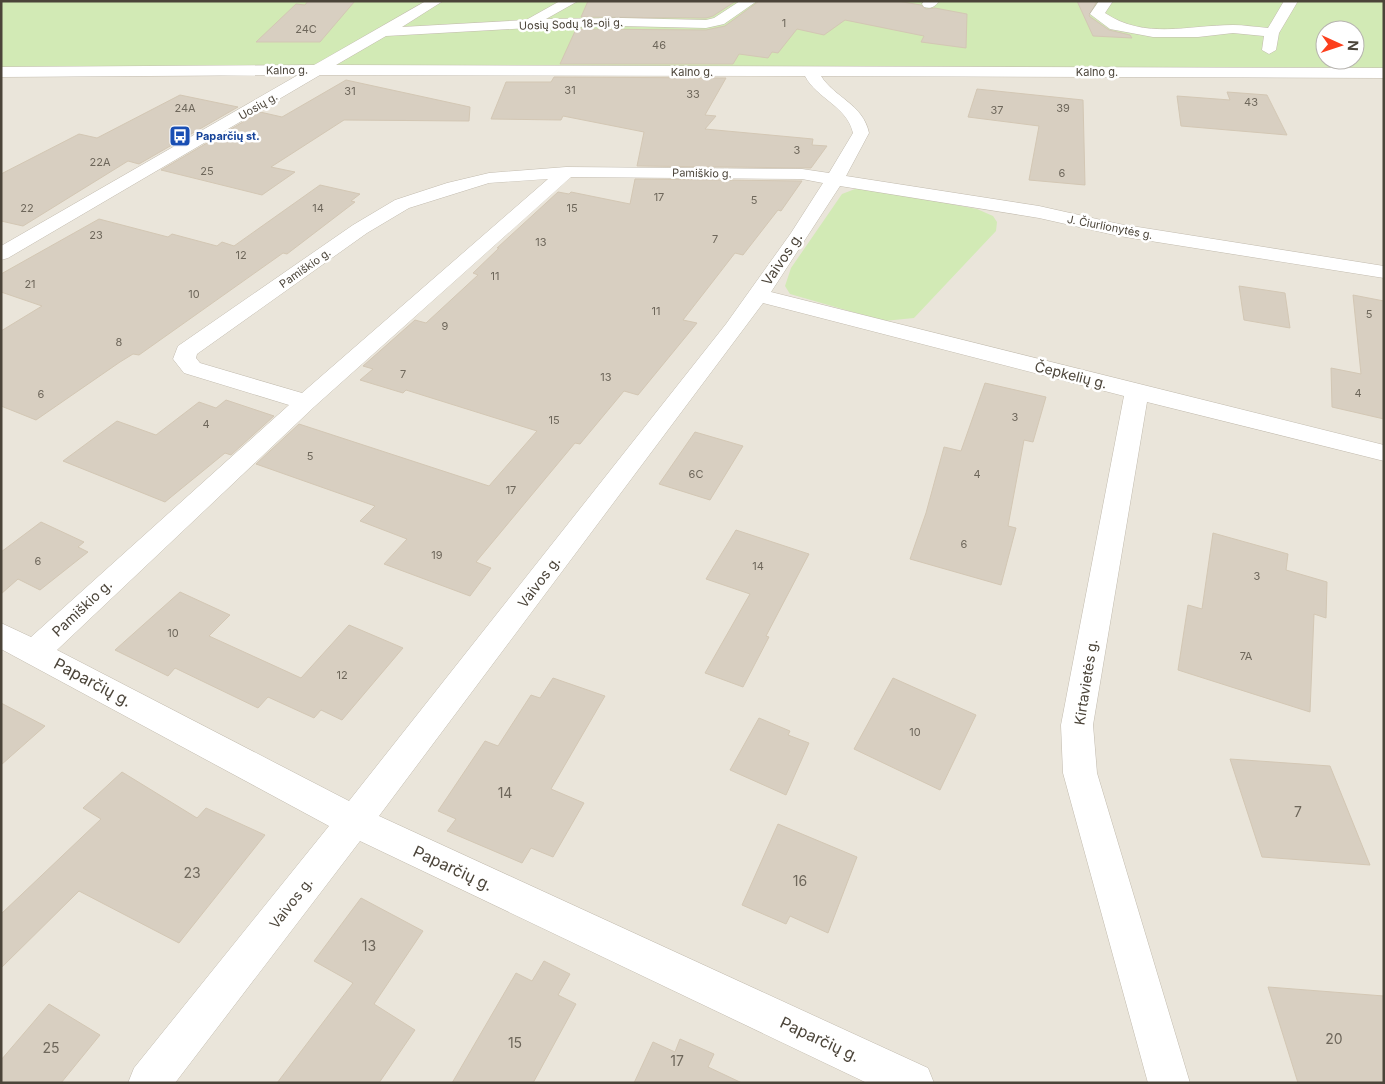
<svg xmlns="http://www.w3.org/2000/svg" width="1385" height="1084" viewBox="0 0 1385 1084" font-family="Inter,sans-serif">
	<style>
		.residential { fill: #eae5da }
		.green { fill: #d2eab5; fill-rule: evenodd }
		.building { fill: #d8cfc1; stroke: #d3c7b4 }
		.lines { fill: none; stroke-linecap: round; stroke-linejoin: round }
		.minor-casing { stroke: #c2bbae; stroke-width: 1 }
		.minor { fill: #fff; fill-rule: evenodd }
		.labels { text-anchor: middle; stroke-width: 5; stroke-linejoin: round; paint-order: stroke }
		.number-label { font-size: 11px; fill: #6e675b }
		.far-street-label { font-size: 11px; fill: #4b4439; stroke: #fff }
		.far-transit-label { font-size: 11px; font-weight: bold; fill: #164399; stroke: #fff; text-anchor: start }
		.street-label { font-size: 14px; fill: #4b4439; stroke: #fff }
		.near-number-label { font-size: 14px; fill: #6e675b }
		.near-street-label { font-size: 16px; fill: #4b4439; stroke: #fff }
	</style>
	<rect width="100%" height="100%" fill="#f6f3ec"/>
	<path class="residential" d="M1,68L1384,78V1083H1Z"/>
	<path class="green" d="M1,1H1384V73L1,68ZM1325,30H1355V60H1325Z
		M855,189H872L977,209L993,216L997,222L996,231L914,318L884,321L790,294L785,286L791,268L842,194Z"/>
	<path class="building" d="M308,1H355L320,42H256L296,4L305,5Z
		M588,1H736L713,16L706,18L581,17Z
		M759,1H897L921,5L926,9L935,8L967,14L966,48L921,42L924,36L845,20L824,35L797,29L778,53L772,52L768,58L739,54L733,64H560L576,29L706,30L725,26Z
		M1077,1H1097L1089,16L1109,30L1130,35L1132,38L1093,36Z
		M554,77L726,78L705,115L716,116L705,129L813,139L812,145L827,146L811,168L637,166L644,132L563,116L561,120L491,119L506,82H551Z
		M346,80L470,107L469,121L344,120L271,167L295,172L262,195L161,170L260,112L282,117Z
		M977,89L1083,100L1085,185L1029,180L1039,126L968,117Z
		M1227,92L1267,95L1287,135L1181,126L1177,96L1230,100Z
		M180,95L238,107L139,164L128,161L23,226L1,221V174L79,134L97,138Z
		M635,179L802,181L781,211L778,210L743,255L735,253L683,320L697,323L638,395L624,391L580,444L575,443L476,562L491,568L470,596L384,564L407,539L360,521L375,506L256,464L299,424L489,486L537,431L406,390L403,393L360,380L373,369L363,366L415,320L426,323L478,275L473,273L499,248H497L558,192L569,194L571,192L630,204Z
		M320,185L360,194L351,201L355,202L287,254L283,253L139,355L133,354L120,362L36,420L1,406V331L42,306L1,292V274L99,219L168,237L172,234L217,246L222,242L234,246Z
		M1239,286L1285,293L1290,328L1244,320Z
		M1353,295L1384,301V419L1332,407L1331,368L1361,374Z
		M985,383L1046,397L1033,442L1024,440L1008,526L1016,528L1001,585L910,559L926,513L944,447L961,451Z
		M226,400L274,416L231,455L225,453L165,502L63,461L117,421L156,435L199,402L216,408Z
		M695,432L743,446L710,500L659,484Z
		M41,522L84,542L78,547L88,552L40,590L18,579L1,594V552Z
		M736,530L809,554L766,636L769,637L743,687L705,673L750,594L706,579Z
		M1213,533L1288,554L1286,570L1327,582L1326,618L1314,614L1310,712L1178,670L1188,605L1202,609Z
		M180,592L230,615L209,636L301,678L349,625L403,648L342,720L321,710L314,718L268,697L258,708L175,668L168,676L115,650Z
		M553,678L605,696L551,789L584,803L553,857L531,848L522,863L447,831L456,819L438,811L485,741L498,746L531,695L540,698Z
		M893,678L976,715L940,790L854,749Z
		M1,703L45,726L1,765Z
		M759,718L790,731L788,735L809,743L786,795L730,770Z
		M1230,759L1330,766L1370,865L1262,857Z
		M122,772L197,818L206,808L265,835L179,943L79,891L1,968V914L101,819L83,808Z
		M778,824L857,857L828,933L790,916L786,924L742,905Z
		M361,898L423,931L374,1004L415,1030L379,1083H277L353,983L314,961Z
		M544,961L570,974L558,995L576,1004L533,1083H452L516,973L532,981Z
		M1268,987L1384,996V1083H1298Z
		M49,1004L100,1035L61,1083H1V1060Z
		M680,1039L714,1054L708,1067L742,1083H634L653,1042L675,1052Z"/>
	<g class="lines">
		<g class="minor-casing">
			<path id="minor" d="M426,1H443L402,27L526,20L560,1H578L546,19L622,18L706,20L714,18L740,1H757L724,24L706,28L622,26L528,28L386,36L336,65L1384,68V78L821,76C835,98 863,104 869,133L846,176L1039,206L1119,224L1384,266V278L1119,236L1039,218L840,186L771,292L1384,445V461L1147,402L1093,725L1097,773L1190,1083H1148L1063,773L1061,725L1124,396L763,303L379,816L928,1068L934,1083H867L360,841L175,1083H128L134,1068L329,826L1,649V623L31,637L289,405L184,373L173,359L178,346L353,225L395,200L447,183L489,173L566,167L802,169L829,173L853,133C847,106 817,99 805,76L320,75L8,258L1,260V246L298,75L1,77V67L314,65ZM571,177L802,179L823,183L791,233L726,324L349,801L57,650L314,407ZM548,179L302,393L200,363L196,358L197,354L367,233L409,208L489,183Z
				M924,1H939C935,7 931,9 924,7L922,4Z
				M1099,1H1113L1105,13C1145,40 1189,25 1233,25C1244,25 1256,27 1268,28L1284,1H1298L1279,33L1276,50L1269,54L1262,50L1264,36L1233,33L1198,37H1153L1110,29L1090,14Z"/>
		</g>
		<use href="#minor" class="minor"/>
	</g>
	<defs>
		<g id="bus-square" transform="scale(1.125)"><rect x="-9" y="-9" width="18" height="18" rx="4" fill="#1a4fb4" stroke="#fff"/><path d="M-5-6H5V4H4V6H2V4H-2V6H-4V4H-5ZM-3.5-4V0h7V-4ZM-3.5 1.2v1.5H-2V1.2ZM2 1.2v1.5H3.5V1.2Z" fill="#fff"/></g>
	</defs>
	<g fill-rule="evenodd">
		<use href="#bus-square" x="180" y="136"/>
	</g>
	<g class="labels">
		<g class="number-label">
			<text x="784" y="27">1</text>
			<text x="306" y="33">24C</text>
			<text x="659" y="49">46</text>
			<text x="570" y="94">31</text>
			<text x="350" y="95">31</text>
			<text x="693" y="98">33</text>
			<text x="1251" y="106">43</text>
			<text x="185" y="112">24A</text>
			<text x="1063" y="112">39</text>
			<text x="997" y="114">37</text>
			<text x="797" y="154">3</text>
			<text x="100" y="166">22A</text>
			<text x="207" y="175">25</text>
			<text x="1062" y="177">6</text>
			<text x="659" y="201">17</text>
			<text x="754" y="204">5</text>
			<text x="27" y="212">22</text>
			<text x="318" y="212">14</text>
			<text x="572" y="212">15</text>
			<text x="96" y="239">23</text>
			<text x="715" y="243">7</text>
			<text x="541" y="246">13</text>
			<text x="241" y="259">12</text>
			<text x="495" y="280">11</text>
			<text x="30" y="288">21</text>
			<text x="194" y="298">10</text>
			<text x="656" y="315">11</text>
			<text x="1369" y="318">5</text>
			<text x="445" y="330">9</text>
			<text x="119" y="346">8</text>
			<text x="403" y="378">7</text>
			<text x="606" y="381">13</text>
			<text x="1358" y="397">4</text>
			<text x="41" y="398">6</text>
			<text x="1015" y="421">3</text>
			<text x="554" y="424">15</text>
			<text x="206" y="428">4</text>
			<text x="310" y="460">5</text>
			<text x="696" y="478">6C</text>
			<text x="977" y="478">4</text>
			<text x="511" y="494">17</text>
			<text x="964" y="548">6</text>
			<text x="437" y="559">19</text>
			<text x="38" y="565">6</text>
			<text x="758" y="570">14</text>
			<text x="1257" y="580">3</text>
			<text x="173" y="637">10</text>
			<text x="1246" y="660">7A</text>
			<text x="342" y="679">12</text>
			<text x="915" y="736">10</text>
		</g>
		<g class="far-street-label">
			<text transform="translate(571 24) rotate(-2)" y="4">Uosių Sodų 18-oji g.</text>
			<text transform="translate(287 70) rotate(-1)" y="4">Kalno g.</text>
			<text x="692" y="76">Kalno g.</text>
			<text x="1097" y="76">Kalno g.</text>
			<text transform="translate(258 106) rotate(-30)" y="4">Uosių g.</text>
			<text transform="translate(702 173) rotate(1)" y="4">Pamiškio g.</text>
			<text transform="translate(1110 227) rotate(11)" y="4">J. Čiurlionytės g.</text>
			<text transform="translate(305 268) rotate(-35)" y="4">Pamiškio g.</text>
		</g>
		<g class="far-transit-label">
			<text x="196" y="140">Paparčių st.</text>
		</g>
		<g class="street-label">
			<text transform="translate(782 259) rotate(-56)" y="5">Vaivos g.</text>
			<text transform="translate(1071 375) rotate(14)" y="5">Čepkelių g.</text>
			<text transform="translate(539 582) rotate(-53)" y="5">Vaivos g.</text>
			<text transform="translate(82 608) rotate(-43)" y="5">Pamiškio g.</text>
			<text transform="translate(1086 682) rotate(-81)" y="5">Kirtavietės g.</text>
			<text transform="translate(291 903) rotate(-52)" y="5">Vaivos g.</text>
		</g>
		<g class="near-number-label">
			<text x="505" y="798">14</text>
			<text x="1298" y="817">7</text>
			<text x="192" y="878">23</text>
			<text x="800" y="886">16</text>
			<text x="369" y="951">13</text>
			<text x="1334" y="1044">20</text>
			<text x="515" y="1048">15</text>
			<text x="51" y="1053">25</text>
			<text x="677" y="1066">17</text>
		</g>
		<g class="near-street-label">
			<text transform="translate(93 682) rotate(28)" y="6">Paparčių g.</text>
			<text transform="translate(453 868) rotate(25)" y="6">Paparčių g.</text>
			<text transform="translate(820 1039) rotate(25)" y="6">Paparčių g.</text>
		</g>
	</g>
	<rect width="1385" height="1084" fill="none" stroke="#4b4439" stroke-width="5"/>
	<g transform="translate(1340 45) rotate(93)"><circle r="24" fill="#ffffff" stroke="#b7b4b0"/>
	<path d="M0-4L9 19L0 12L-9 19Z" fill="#fc3f1d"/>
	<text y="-8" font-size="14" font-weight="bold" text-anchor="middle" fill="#4b4439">N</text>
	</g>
</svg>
